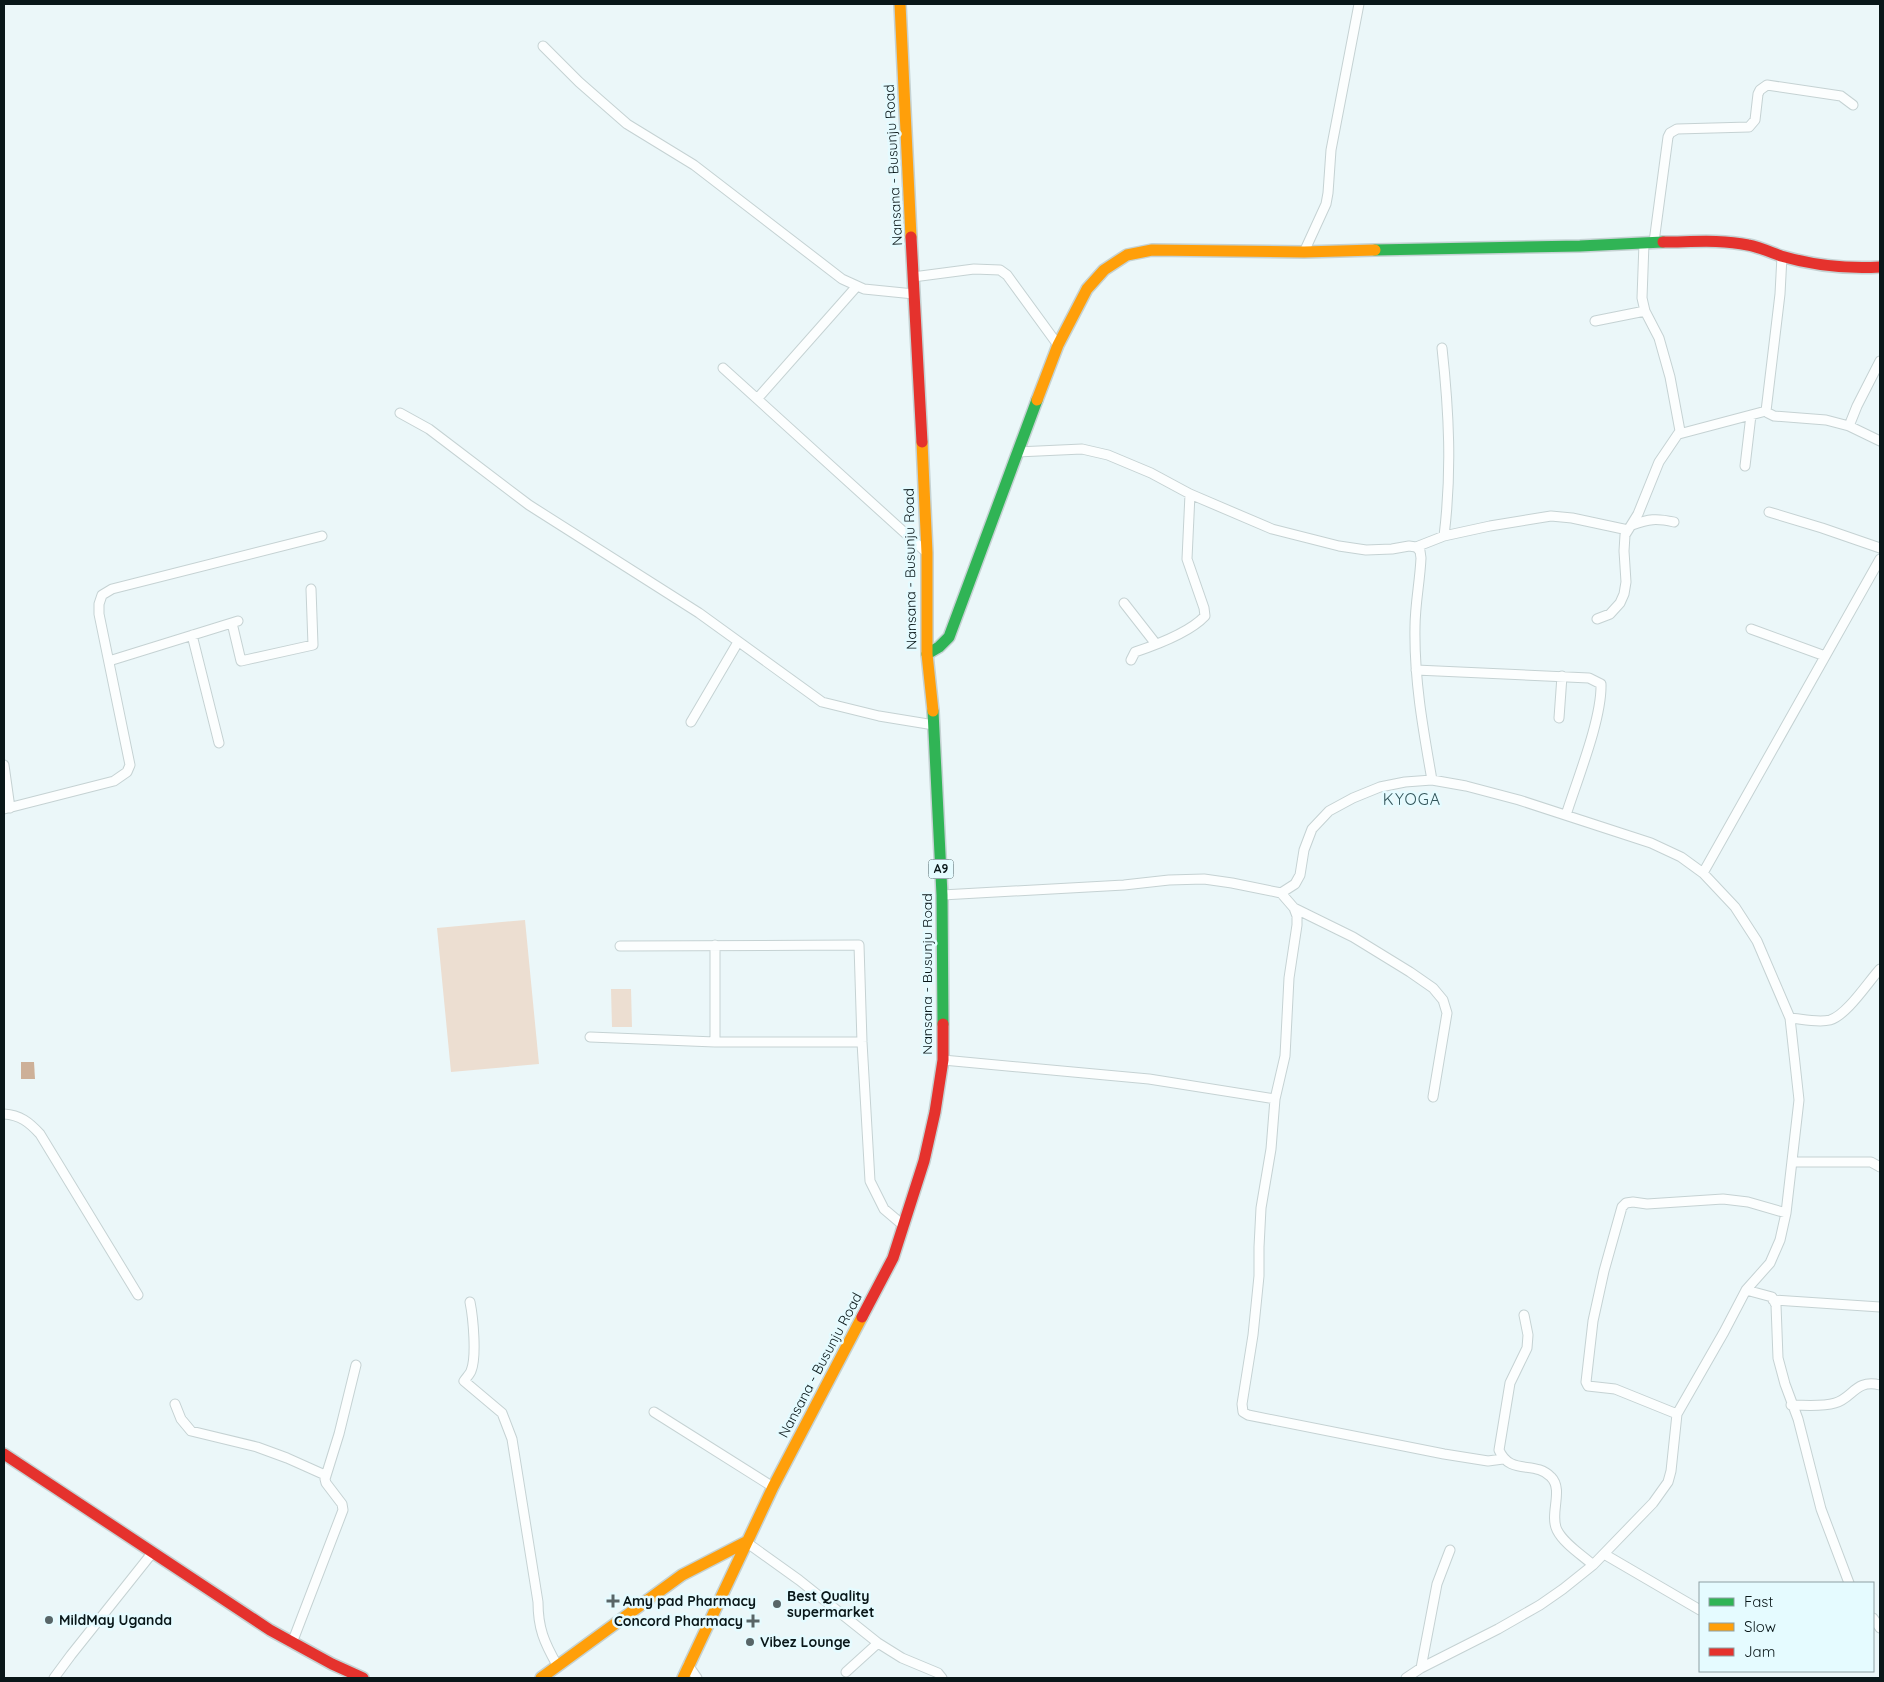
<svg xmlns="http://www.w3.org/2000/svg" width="1884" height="1682" viewBox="0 0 1884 1682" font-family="Quicksand,sans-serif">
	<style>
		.green { fill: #ecded1 }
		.water { fill: #cdb098 }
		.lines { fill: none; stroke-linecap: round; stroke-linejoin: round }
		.street-casing { stroke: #c5d2d3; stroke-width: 11 }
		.fast-casing { stroke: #c5d2d3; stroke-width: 14 }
		.slow-casing { stroke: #c5d2d3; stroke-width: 14 }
		.jam-casing { stroke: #c5d2d3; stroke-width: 14 }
		.street { stroke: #fcfefe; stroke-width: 9 }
		.fast { stroke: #30b455; stroke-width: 11 }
		.slow { stroke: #ff9f0a; stroke-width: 11 }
		.jam { stroke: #e5322d; stroke-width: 11 }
		.poi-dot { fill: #586567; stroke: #e5fbff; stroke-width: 2 }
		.labels { text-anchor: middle; stroke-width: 5; stroke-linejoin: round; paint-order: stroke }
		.shield { fill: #e5fbff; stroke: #4b5b5e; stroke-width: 1 }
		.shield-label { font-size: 12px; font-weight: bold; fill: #091719 }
		.street-label { font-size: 14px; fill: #091719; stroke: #e5fbff }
		.poi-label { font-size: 14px; font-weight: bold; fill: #091719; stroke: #e5fbff; text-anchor: start }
		.quarter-label { font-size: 16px; letter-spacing: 1px; fill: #34565b; stroke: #e5fbff }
	</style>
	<rect width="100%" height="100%" fill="#ebf7f9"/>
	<path class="green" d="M525,920L539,1064L451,1072L437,928Z
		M611,989H631L632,1027H612Z"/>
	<path class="water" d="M21,1062H34L35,1079H21Z"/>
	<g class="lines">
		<g class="street-casing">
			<path id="street" d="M543,46L579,82L627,124L694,165L842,279L864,289L914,294
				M1654,242L1668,137L1670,133L1677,129L1749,127L1755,120L1758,94L1760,90L1767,85L1841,96L1853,105
				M1304,252L1326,204L1328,193L1331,150L1359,4
				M1782,256L1780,294L1766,411L1768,413L1774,416L1826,420L1849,426L1880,441
				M913,277L974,269L1000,270L1007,275L1058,345
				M1595,321L1645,311
				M1442,348C1449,412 1452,471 1444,536
				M723,368L927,553
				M757,399L857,286
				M400,413L429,429L529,505L699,613L822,702L879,716L934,725
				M1849,426L1857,406L1880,361
				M1679,434L1766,411
				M1017,452L1082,449L1108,455L1151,473L1190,494L1272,529L1339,546L1366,550L1392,549L1409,546L1416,547L1420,551L1421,558C1420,581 1415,604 1415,627C1414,679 1423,729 1432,780
				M1745,466L1751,415
				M1769,512L1822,528L1880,548
				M1632,525C1649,519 1656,518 1674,522
				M1416,547L1444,536L1490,526L1551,516L1572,518L1628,530
				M1124,603L1156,644
				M1597,619L1610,614L1620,603L1624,594L1626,582L1624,551L1625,535L1638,514L1659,462L1680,431L1670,377L1659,338L1645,311L1642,298L1644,243
				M232,623L241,661L313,645L311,589
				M1751,629L1825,656
				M192,635L219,743
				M1131,660L1135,652C1156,645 1190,632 1205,616L1204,608L1187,559L1190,494
				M109,661L238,621
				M1416,670L1589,678L1601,684C1602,719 1577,780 1566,815
				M1559,718L1562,676
				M691,722L738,642
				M4,765L10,808
				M4,809L114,781L127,772L130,765L99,614V604L102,595L112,589L322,536
				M1703,873L1880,559
				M1281,893L1294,908L1297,916V925L1289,978L1285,1056L1275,1099L1271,1149L1261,1208L1259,1247V1276L1253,1335L1242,1404L1243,1412L1248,1415L1444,1454L1488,1461L1503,1459
				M942,895L1124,885L1169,880L1204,879L1232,883L1281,893L1295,884L1300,875L1304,850L1312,829L1329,811L1353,798L1380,787L1405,782L1432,780L1466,786L1519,800L1651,843L1681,857L1703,873L1735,907L1757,941L1790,1018L1799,1100L1786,1213L1780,1240L1770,1263L1746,1290L1724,1332L1677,1414L1671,1471L1668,1482L1653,1503L1593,1565L1563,1589L1540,1605L1498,1629L1421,1668L1406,1678
				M1294,908L1353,937L1410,972L1433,988L1443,1000L1447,1013L1433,1097
				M620,946L859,945L862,1042L870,1181L884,1209L904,1226
				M1790,1018C1802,1019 1818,1023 1830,1020C1847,1015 1868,982 1880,969
				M590,1037L715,1042H862
				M715,1042V945
				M943,1060L1149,1079L1275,1099
				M4,1114C20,1115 29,1122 40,1134L138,1295
				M1793,1162H1871L1880,1167
				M1746,1290L1772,1297L1776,1305L1778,1358L1785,1384L1798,1419L1821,1509L1849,1583
				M1773,1300L1880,1307
				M470,1302C473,1317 477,1357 471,1371C470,1374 466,1378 464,1381L502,1413L512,1439L538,1602C538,1628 544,1642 557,1665
				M1524,1315L1528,1335L1527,1348L1510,1383L1499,1450C1510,1476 1535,1460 1551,1477C1564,1490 1549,1514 1557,1530C1564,1544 1582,1555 1593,1565
				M175,1404L181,1419L191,1431L257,1447L287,1458L325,1475
				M1791,1405C1805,1405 1821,1407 1835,1403C1853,1398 1855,1379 1880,1385
				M654,1412L773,1487
				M1677,1414L1615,1389L1588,1386L1586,1382L1593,1321L1604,1271L1622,1207L1626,1203L1633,1202L1647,1204L1723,1199L1748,1202L1786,1213
				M746,1542L799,1580L878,1643L902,1658L938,1673L942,1678
				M1604,1554L1700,1610
				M1873,1618L1880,1628
				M292,1643L343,1510L342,1504L326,1483L325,1479L339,1434L356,1365
				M688,1665L697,1678
				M1421,1668L1437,1584L1450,1550
				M846,1672L878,1643
				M54,1678L71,1655L153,1552"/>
		</g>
		<g class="fast-casing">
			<path id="fast" d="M1375,250L1580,246L1663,242
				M927,654L939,647L949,637L1037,400
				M933,711L942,895L943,1024"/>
		</g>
		<g class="slow-casing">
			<path id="slow" d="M900,4L911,237
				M1037,400L1058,345L1087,289L1104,270L1127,255L1152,250L1304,252L1375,250
				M922,442L927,553V654L933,711
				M541,1678L682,1575L746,1542
				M683,1678L773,1487L862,1317"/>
		</g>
		<g class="jam-casing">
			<path id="jam" d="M911,237L922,442
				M1663,242C1691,242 1720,239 1748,245C1759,247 1770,252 1781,256C1812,265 1847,269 1880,267
				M862,1317L893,1258L924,1161L935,1112L943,1060V1024
				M4,1454L270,1630L332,1664L363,1678"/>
		</g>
		<use href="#street" class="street"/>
		<use href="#fast" class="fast"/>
		<use href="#slow" class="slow"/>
		<use href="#jam" class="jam"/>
	</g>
	<g class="poi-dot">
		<path d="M610.5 1593.5h5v5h5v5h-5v5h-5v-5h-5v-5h5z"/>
		<circle cx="777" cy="1604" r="5"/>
		<circle cx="49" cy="1620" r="5"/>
		<path d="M750.5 1613.5h5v5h5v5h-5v5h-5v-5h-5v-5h5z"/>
		<circle cx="750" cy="1642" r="5"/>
	</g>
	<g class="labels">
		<rect class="shield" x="928.5" y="859.5" width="25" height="19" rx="4"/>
		<g class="shield-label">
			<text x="941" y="873">A9</text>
		</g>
		<g class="street-label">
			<text transform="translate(893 165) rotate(-93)" y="5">Nansana - Busunju Road</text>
			<text transform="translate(910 569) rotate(-91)" y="5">Nansana - Busunju Road</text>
			<text transform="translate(927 974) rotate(-90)" y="5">Nansana - Busunju Road</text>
			<text transform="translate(820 1365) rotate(-62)" y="5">Nansana - Busunju Road</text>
		</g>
		<g class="poi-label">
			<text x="787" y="1601">Best Quality<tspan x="787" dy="16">supermarket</tspan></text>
			<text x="623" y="1606">Amy pad Pharmacy</text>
			<text x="59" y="1625">MildMay Uganda</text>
			<text x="743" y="1626" text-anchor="end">Concord Pharmacy</text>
			<text x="760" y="1647">Vibez Lounge</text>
		</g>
		<g class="quarter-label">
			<text x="1412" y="805">KYOGA</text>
		</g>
	</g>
	<rect width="1884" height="1682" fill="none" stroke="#091719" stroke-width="10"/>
	<rect x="1699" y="1582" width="175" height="90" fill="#e5fbff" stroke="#8da0a3"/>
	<rect x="1709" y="1598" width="25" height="8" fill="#30b455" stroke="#8da0a3"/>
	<text x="1744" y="1607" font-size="15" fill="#091719">Fast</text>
	<rect x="1709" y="1623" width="25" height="8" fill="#ff9f0a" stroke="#8da0a3"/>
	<text x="1744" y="1632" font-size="15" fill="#091719">Slow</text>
	<rect x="1709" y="1648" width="25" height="8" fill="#e5322d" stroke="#8da0a3"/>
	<text x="1744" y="1657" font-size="15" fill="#091719">Jam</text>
</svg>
